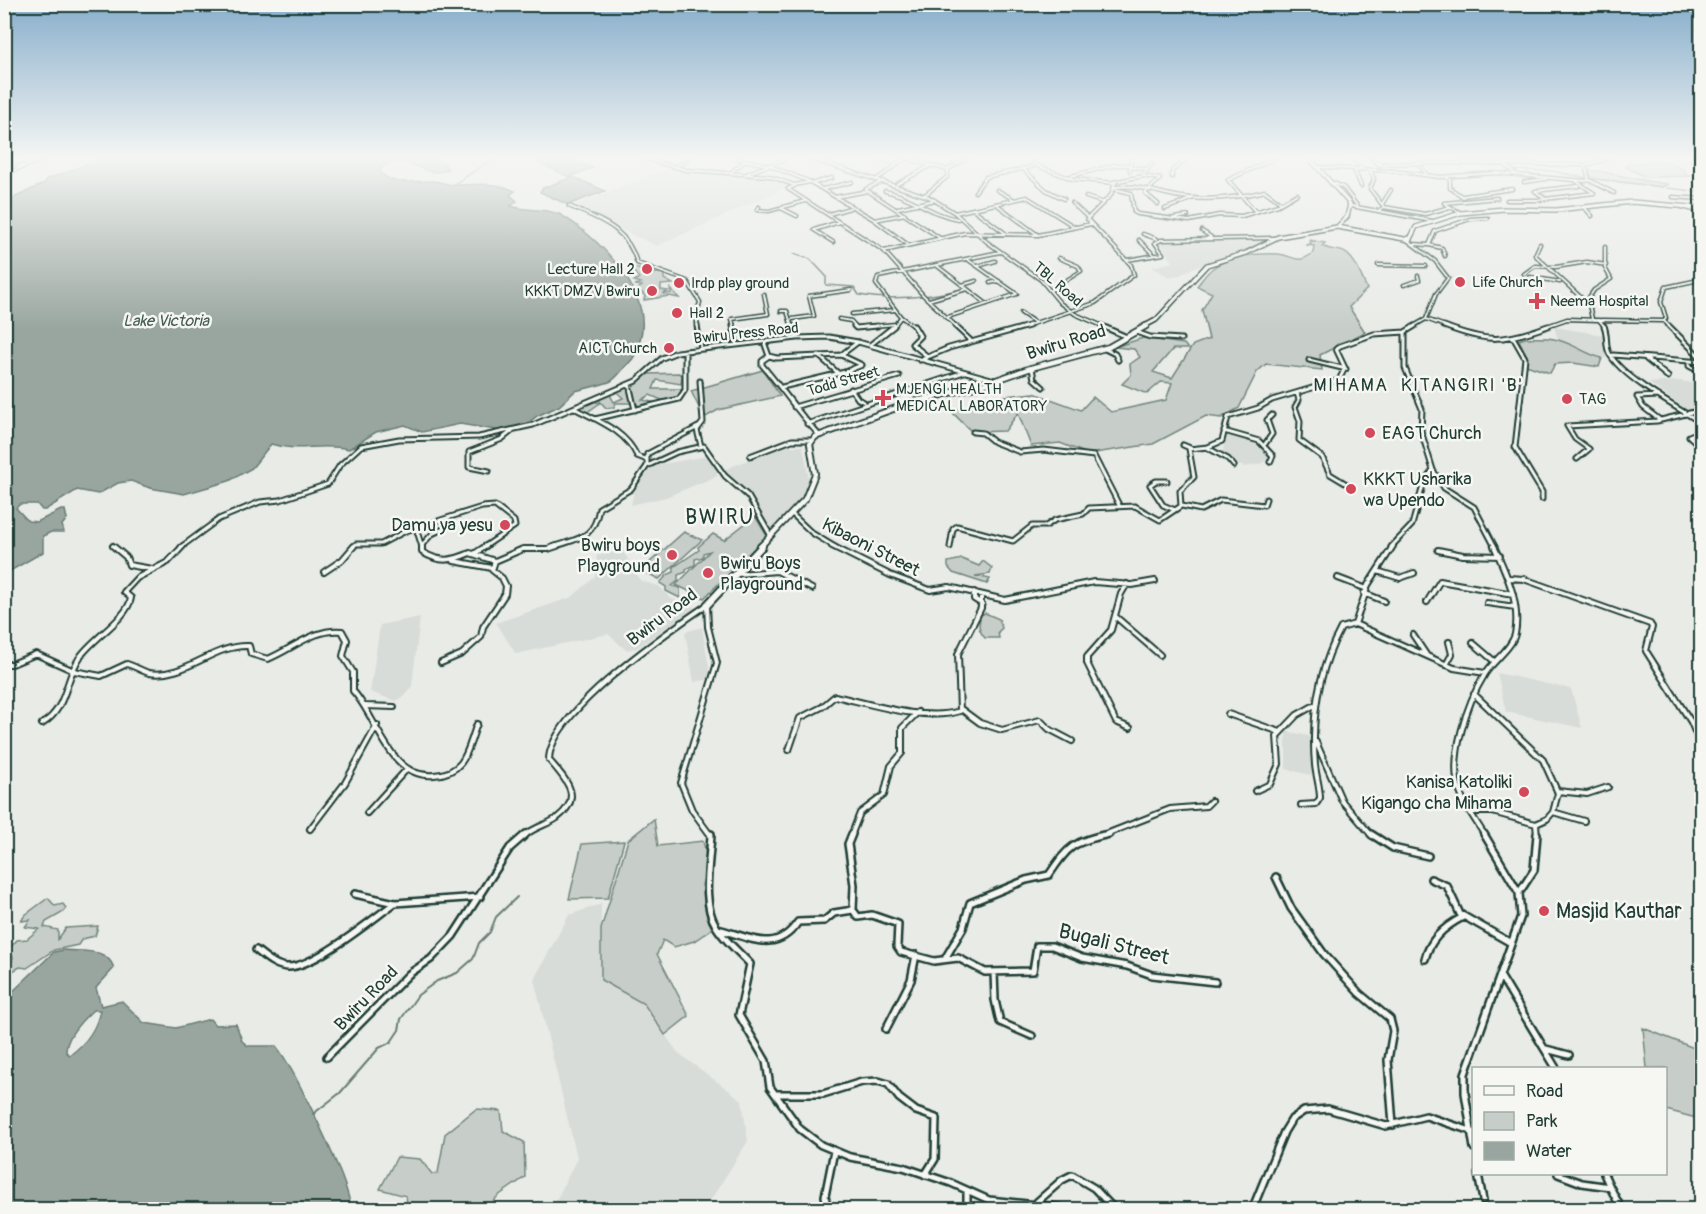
<svg xmlns="http://www.w3.org/2000/svg" width="1706" height="1214" viewBox="0 0 1706 1214" font-family="Pangolin,sans-serif">
	<style>
		.built { fill: #d8dcd8 }
		.green { fill: #c7cec9; stroke: #73867e; stroke-width: 1.5 }
		.water { fill: #99a6a0; stroke: #687c75; stroke-width: 1.5; fill-rule: evenodd }
		.lines { fill: none; stroke-linecap: round; stroke-linejoin: round }
		.stream-far1 { stroke: #687c75; stroke-width: 1.5 }
		.stream { stroke: #687c75; stroke-width: 2 }
		.minor-far3-casing { stroke: #1f3d34; stroke-width: 5 }
		.minor-far2-casing { stroke: #1f3d34; stroke-width: 7 }
		.minor-far1-casing { stroke: #1f3d34; stroke-width: 8 }
		.minor-casing { stroke: #1f3d34; stroke-width: 10 }
		.major-far2-casing { stroke: #1f3d34; stroke-width: 6 }
		.major-far1-casing { stroke: #1f3d34; stroke-width: 8 }
		.major-casing { stroke: #1f3d34; stroke-width: 10 }
		.minor-far3 { stroke: #f6f6f2; stroke-width: 2 }
		.minor-far2 { stroke: #f6f6f2; stroke-width: 3 }
		.minor-far1 { stroke: #f6f6f2; stroke-width: 4 }
		.minor { stroke: #f6f6f2; stroke-width: 5 }
		.major-far2 { stroke: #f6f6f2; stroke-width: 3 }
		.major-far1 { stroke: #f6f6f2; stroke-width: 4.5 }
		.major { stroke: #f6f6f2; stroke-width: 6 }
		.poi-dot { fill: #d1495b; stroke: #f6f6f2; stroke-width: 2 }
		.labels { text-anchor: middle; stroke-width: 5; stroke-linejoin: round; paint-order: stroke }
		.far-poi-label { font-size: 15px; fill: #1f3d34; stroke: #f6f6f2; text-anchor: start }
		.far-street-label { font-size: 15px; fill: #1f3d34; stroke: #f6f6f2 }
		.far-water-label { font-size: 16px; font-style: italic; fill: #445c54; stroke: #f6f6f2 }
		.street-label { font-size: 18px; fill: #1f3d34; stroke: #f6f6f2 }
		.far-quarter-label { font-size: 18px; letter-spacing: 1.5px; fill: #1f3d34; stroke: #f6f6f2 }
		.poi-label { font-size: 18px; fill: #1f3d34; stroke: #f6f6f2; text-anchor: start }
		.quarter-label { font-size: 21px; letter-spacing: 1.5px; fill: #1f3d34; stroke: #f6f6f2 }
		.near-poi-label { font-size: 21px; fill: #1f3d34; stroke: #f6f6f2; text-anchor: start }
		.near-street-label { font-size: 21px; fill: #1f3d34; stroke: #f6f6f2 }
	</style>
	<rect width="100%" height="100%" fill="#e9ebe7"/>
	<filter id="ink" filterUnits="userSpaceOnUse"><feTurbulence type="fractalNoise" baseFrequency=".0167" numOctaves="2"/><feDisplacementMap in="SourceGraphic" scale="12" xChannelSelector="R" yChannelSelector="G"/><feConvolveMatrix kernelMatrix="1 2 1 2 8 2 1 2 1" color-interpolation-filters="sRGB"/></filter>
	<g filter="url(#ink)">
		<path class="built" d="M669,168L772,178L792,185L657,246L571,207Z
			M1266,240L1239,254L1195,267L1180,275L1169,277L1152,267L1173,262L1160,243Z
			M1554,327L1604,335L1607,358L1587,354L1574,345L1558,339Z
			M1679,381L1701,384V409L1689,412L1649,383Z
			M1227,433L1266,446L1270,456L1263,463L1245,467L1231,463L1222,454Z
			M783,446H803L810,484L801,500L773,532L751,497L723,470Z
			M707,456L717,469V476L666,497L631,505L639,468Z
			M623,551L641,581L659,586L670,598L697,608L637,648L626,650L608,634L516,654L496,623L572,597L595,577L597,555Z
			M420,617L412,686L406,695L396,701L370,692L380,625Z
			M702,627L711,679L694,682L685,632Z
			M1497,673L1571,689L1582,728L1506,712Z
			M1286,731L1313,737L1314,776L1286,769Z
			M601,904V980L644,1004L678,1053L742,1100L748,1141L705,1209H552L577,1158L534,979L569,915Z"/>
		<path class="green" d="M1657,161L1673,164L1685,170V174L1691,176L1646,177L1626,167L1629,164Z
			M1589,170C1616,173 1642,182 1669,184L1662,187L1591,178Z
			M1310,240L1325,243L1322,246C1329,250 1334,249 1341,251C1354,254 1361,276 1367,289L1349,307L1365,332L1320,355L1322,370L1266,364L1257,372L1239,408L1221,418L1206,416L1153,444L1088,454L1060,443L1031,446L1018,413L1005,431L972,432L951,411L1004,396L1034,393L1081,410L1093,397L1111,412L1166,400L1172,383L1161,382L1147,394L1122,384L1131,375L1130,364L1140,357L1134,349L1115,347L1143,338L1184,344L1188,349H1173L1153,372L1172,378L1193,345L1209,339L1202,310L1212,293L1197,286C1202,280 1207,272 1213,268C1229,256 1258,253 1278,254C1294,255 1296,266 1313,253L1314,246L1307,245L1311,243Z
			M633,267L651,274L664,272V279L673,284L661,285V290L668,291L663,294L671,293L670,288L679,298L669,296L644,300L645,296L638,289L642,286L635,285L641,283L634,281L639,278L631,269Z
			M1525,338C1535,338 1545,337 1554,339C1572,342 1584,354 1602,358L1599,367L1573,363L1555,364L1550,373L1526,365L1527,356L1519,340Z
			M763,370L780,396L718,410L704,418L691,391Z
			M679,373L682,375L681,384L657,380L653,389H681L680,398L664,401L650,395L642,400L657,403L640,408L636,403H616L614,407L606,408L598,399L594,401L600,403L586,413L576,408L609,393L614,402L623,398L615,390L648,374Z
			M755,516L767,536L704,598L676,585L710,551L703,553V557L695,559V565L686,569V572L678,575V581L672,586L680,588V598L666,591V587L660,583L667,575L674,572V567L699,550L698,547L713,534L724,540Z
			M684,532L702,540L659,579L641,570Z
			M962,559L979,566L983,561L992,568L990,574L975,576L990,579L987,584L953,573L948,567V562Z
			M985,613L999,619L1002,628L998,632L999,638H985C978,630 978,624 981,615Z
			M654,819L658,846L703,841L708,862L702,885L713,928L694,941L674,947L663,940L657,954L689,1016L665,1035L644,1004L601,980V929L628,840Z
			M624,841L608,898L569,899L582,844Z
			M48,898L55,906L63,904L66,908L62,913L46,922L44,927L58,930V939L66,928L98,926L95,936L82,939L78,945L54,950L27,968L20,967L9,973L13,957L5,954L17,940L27,939L39,929L25,927L30,920L21,921L25,915Z
			M1643,1028L1699,1050L1696,1118L1666,1110V1068H1647Z
			M476,1109L501,1111L503,1131L524,1142L525,1177L498,1196L486,1209H408L406,1196L380,1189L397,1157L420,1159L432,1174L438,1173L445,1134Z"/>
		<path class="water" d="M101,159H432L444,163L448,169C424,182 408,149 381,168V173C392,186 414,181 429,181C438,180 447,185 456,185C478,185 494,181 515,191L510,195L517,201L511,206C527,212 546,207 561,215C598,237 654,292 640,340C637,350 636,357 628,364C622,369 616,380 609,382C597,386 588,388 575,391L559,406L537,416L523,427L502,431L460,424L422,432L405,425L376,432L349,449C320,442 299,453 271,444L252,468L229,481L184,494L150,488L131,481L118,483L98,494L77,490L45,510H42L37,504H20L16,508L28,521L37,522L61,510H65L67,519L62,525L64,532H51L43,536V552L5,574V202L45,183L46,179C66,174 81,165 101,159Z
			M547,159H570L593,168L569,177L537,162Z
			M573,177L605,191L568,205L540,192L543,188Z
			M64,950C82,952 107,947 114,968L96,988L101,1006L122,1001L144,1023L176,1028L210,1019L215,1025L236,1024L242,1041L248,1046H276C294,1068 349,1182 351,1209H5V999L54,952ZM93,1010H100C97,1028 85,1044 70,1055L66,1052C66,1037 82,1020 93,1010Z"/>
		<g class="lines">
			<path class="stream-far1" d="M1509,170L1511,173
				M1513,170L1552,171L1587,178
				M1450,178L1458,177
				M1593,179L1663,187
				M453,185L493,159
				M1667,188L1702,192
				M794,254L810,259L826,276V285L854,287L859,295C893,301 929,297 963,289"/>
			<path class="stream" d="M313,1114L340,1093L379,1048L391,1042L399,1030L401,1019L418,995L437,981L457,973L473,959L479,943L490,932L496,917L517,897"/>
			<g class="minor-far3-casing">
				<path id="minor-far3" d="M646,159L686,170L769,176L794,185L810,182L873,219L907,244
					M739,159L768,165L808,181
					M812,159L929,197L955,213L987,242L1041,280L1060,303L1075,314L1105,327
					M910,159L947,170L966,159
					M1353,159L1362,169
					M1372,159L1380,165
					M4,163L11,162
					M896,163L907,159
					M1378,164L1418,163
					M1504,164L1517,175
					M4,167L23,166
					M676,167L688,159
					M1130,167L1147,169
					M1318,167L1394,171L1440,177L1495,173L1586,181L1589,180L1585,165
					M1022,168L1046,190L1064,199
					M1354,169L1361,186
					M1370,170L1374,179L1370,189L1384,207L1378,211
					M1130,171L1131,159
					M730,173L745,161
					M748,173L786,159
					M4,174L45,159
					M1427,175L1418,163L1585,165L1606,159
					M1143,176L1160,179L1145,193L1158,204
					M1067,177L1115,165H1131
					M1172,177V171L1187,159
					M1446,177L1450,180V188L1463,197
					M4,179H7
					M877,179L897,165L880,159
					M1589,180L1614,193
					M1113,182L1143,176L1152,163
					M1524,182L1546,179
					M814,183L832,178
					M1334,183L1344,188L1358,207
					M897,184L930,166
					M796,185L788,189L884,251L923,295L957,327
					M1115,187C1137,185 1145,189 1166,194C1199,202 1233,199 1265,191L1281,203
					M823,189L852,182
					M866,189L883,181
					M1114,189L1131,193L1134,212L1138,214L1189,221L1219,215L1242,216L1278,205L1297,194
					M997,190L1013,199
					M885,191C912,196 931,215 958,219
					M975,192L986,177L1032,167L1035,159
					M925,195L947,177L948,170
					M1463,196L1512,189
					M835,197L868,191L940,238
					M1086,197L1104,203
					M1673,197L1702,199
					M1546,199L1535,191L1579,186
					M1507,200H1537L1594,193L1576,181
					M1072,203L1087,217
					M996,204L1038,235
					M1382,204L1391,190
					M569,206C600,220 627,227 637,263L687,281L700,302L696,317L698,327
					M1351,206L1432,221
					M759,207L757,210L769,211L805,201
					M1384,207L1425,214L1450,207
					M1584,207L1592,216
					M1682,207L1702,212
					M781,208L797,216
					M898,208L935,200
					M973,209L1005,233
					M1165,209L1191,199
					M1255,211L1228,180L1273,159
					M955,213L1027,197L1075,227
					M1461,213L1444,203L1497,198
					M829,214L850,208
					M1174,218L1188,216
					M875,220L905,214
					M1202,231L1211,237L1206,239
					M1143,234L1157,239
					M1139,240L1154,255
					M1407,240L1435,261L1448,278L1436,294L1426,319L1412,327
					M833,242L814,230L839,222
					M1413,244L1429,245L1435,231L1470,219L1488,218
					M1540,244L1535,255L1587,303
					M1429,245L1442,248L1445,256
					M884,251L965,233L1038,235L1091,224
					M1127,260L1163,254L1155,243L1161,240L1274,238
					M936,265L987,304
					M1378,265L1426,266
					M978,266L995,261
					M1524,274L1535,266L1556,267L1587,262L1606,265
					M1530,277L1560,282
					M990,283L999,281
					M962,285L976,281
					M1404,285L1419,280L1418,276
					M1051,290L1081,271L1078,266L1059,258
					M929,300L967,289
					M781,311H787L792,327
					M1021,313L1034,322
					M852,314L895,310
					M901,317L915,327
					M948,317L1017,294L967,259
					M792,319L814,316L809,296L851,290
					M839,319L851,321L856,327
					M1426,319L1448,327
					M1592,319L1588,299L1594,290L1611,279L1605,268V247
					M1601,320L1664,321L1666,318L1661,302L1666,287L1694,281L1702,276
					M1664,321L1670,327
					M734,327L732,319L768,314L764,294
					M862,327L896,324
					M893,327L901,317L876,284L878,277L1000,252
					M1023,327L1095,303L1134,275L1131,265L1087,219L1111,195L1115,183L1072,179L1035,165
					M1544,327L1567,319L1599,320L1605,327"/>
			</g>
			<g class="minor-far2-casing">
				<path id="minor-far2" d="M697,326L701,348
					M733,326L737,345
					M792,326L797,338
					M854,326L856,328L877,326
					M914,326L920,336L912,344L927,356
					M955,326L970,340
					M1102,326L1127,337
					M1415,326L1405,332V368L1422,409L1421,431L1433,470L1444,488L1474,507L1495,547
					M1444,326C1488,343 1504,342 1548,326
					M1604,326C1608,335 1605,345 1609,353C1621,377 1679,409 1702,423
					M1669,326L1702,359
					M1136,332L1150,337L1181,339
					M1513,337L1525,358L1515,447L1542,492V499
					M764,342L769,356L777,358L841,355L858,342
					M870,345L894,326
					M1105,349L1115,354L1118,360
					M841,355L862,365L842,373
					M1613,355L1702,362
					M769,356L762,361V365C782,388 798,413 819,435
					M819,356L838,373
					M1646,359L1668,377
					M920,360L949,348L1029,326
					M1309,360L1346,369
					M1689,361V366L1702,373
					M1032,368L1034,379L1043,387
					M700,381L703,422L697,430L701,446
					M629,384L635,410
					M782,387L845,372
					M851,389L858,399L864,402
					M1297,393L1299,400L1295,407L1300,421L1299,440L1322,457L1330,474L1345,483
					M1659,396L1637,397L1643,407L1660,420
					M794,407L899,376
					M574,408C598,421 625,430 637,456L645,459
					M595,419L679,399L685,390V351
					M807,424L964,372
					M1224,431L1259,441L1273,456L1270,462
					M1702,431L1689,436L1702,448
					M973,432L983,433L994,442L1020,452L1044,450L1094,456L1119,505
					M1265,444L1272,434L1267,420L1272,415
					M1183,445L1190,448
					M1208,448L1228,459L1234,466
					M750,456L792,440H812
					M1577,459L1589,449L1575,439L1567,426L1657,421L1702,410
					M647,466V454L698,427
					M489,471L469,467V452L502,439L512,431
					M1167,481H1156L1150,485L1163,505L1175,510
					M1182,506L1201,510L1221,500L1264,505L1266,499
					M793,515L812,533L835,547
					M416,528L422,547
					M422,545L432,534L443,529
					M181,547L219,519L260,502L280,500L328,484L340,465L361,446L399,439L479,437L533,425L636,381L662,358L677,352L797,338L829,337L858,342L995,380
					M353,547L356,544H381L406,531L482,507L495,506L514,521L515,526L484,547
					M553,547C579,538 594,539 599,508L631,489L647,466L677,452L704,446L725,476L748,496L771,536
					M950,547L953,529L957,526L1013,541L1032,526H1046L1055,520L1083,514L1089,508L1135,506L1160,520L1181,506L1180,491L1194,477L1189,449L1208,447L1222,441L1228,417L1258,408L1272,400L1339,380L1345,368L1336,349L1340,346L1374,334L1405,332
					M1391,547L1412,525L1424,482L1433,470"/>
			</g>
			<g class="minor-far1-casing">
				<path id="minor-far1" d="M113,546L126,557L129,565L152,569
					M422,546V552C440,563 452,561 470,553L495,561
					M832,546L890,575L930,590L949,587L1005,600L1094,582L1132,585L1155,581
					M1438,550L1463,555L1500,556
					M474,554L486,546
					M454,561L492,568
					M1377,571L1400,578L1414,573
					M324,572L342,560L354,546
					M737,574L777,571L812,589
					M1338,578L1367,589
					M1509,578L1524,579L1650,624L1652,627L1646,651L1691,722L1702,749
					M1127,584L1121,594L1111,630L1087,657V663L1116,722L1130,728
					M974,592V599L982,604
					M1364,593L1384,601
					M1427,602L1440,581L1513,594
					M1487,603L1515,607
					M1116,617L1160,655
					M1355,624L1368,585L1393,546
					M1413,635L1427,656
					M1473,643L1494,661
					M441,663L462,654L481,637L483,627L505,594L506,586L502,578L492,570L495,561L523,549H548L557,546
					M4,664H12L36,654L74,671L101,676L127,664C134,666 142,671 149,673C185,679 213,644 249,646L251,654L268,659C293,649 314,628 342,631L347,640L343,656L353,672V691C378,718 389,779 434,775C467,773 467,749 477,724
					M1446,665L1452,654L1449,642
					M365,706L394,707
					M961,709L980,723L1002,730L1040,720L1049,729L1072,741
					M1228,714L1280,732
					M42,724C68,708 64,680 80,657C93,638 128,618 131,598L124,592L137,578L168,562L183,546
					M1316,742L1342,801L1372,836
					M789,750L800,718L822,707L835,696C871,704 925,722 960,711L958,654L981,608V595
					M1255,791L1270,784L1279,764L1277,736L1297,715L1313,706
					M1557,791L1587,794L1608,787
					M1301,805L1316,804L1320,798C1320,787 1316,776 1315,765C1311,717 1318,671 1341,628L1355,624L1454,668L1485,673
					M1471,812H1492L1536,824L1547,819L1553,812L1558,793L1543,760L1474,694
					M1553,812L1584,821
					M367,813L406,770
					M1536,824L1537,836
					M310,829L345,783L377,725
					M524,836C534,827 547,825 557,818C585,797 565,779 549,760C549,713 669,631 707,605L708,627L717,663L681,783L692,810L711,836
					M851,836L860,813L884,795L891,766L902,753V728L918,712
					M1101,836L1170,809L1206,806L1211,801
					M1485,836C1477,822 1465,807 1460,792C1448,759 1467,703 1485,674C1492,662 1512,648 1515,634C1521,604 1506,573 1494,546"/>
			</g>
			<g class="minor-casing">
				<path id="minor" d="M711,834C710,862 701,902 716,926C724,940 739,952 750,964L739,1015L766,1061L770,1087L800,1129L821,1145L850,1157L903,1167L951,1183L989,1200L1083,1210
					M852,834L848,844L854,885L853,910
					M1371,834L1393,848L1428,856
					M1276,877L1291,908L1324,954L1359,993L1390,1019L1393,1031L1388,1060L1393,1125
					M1431,879L1447,886L1460,914L1511,943
					M1519,893L1534,870L1537,834
					M355,894L395,903L480,897
					M718,929C749,937 776,955 798,922L824,921L834,913L853,910L858,917L872,915L898,924L897,946L901,952L934,961L958,958L985,972L1033,971L1037,946H1052L1082,958L1127,966L1152,975L1215,982
					M256,950C265,957 276,967 288,967C315,967 372,919 395,903
					M946,957L963,928L970,903L1026,880L1049,875C1069,845 1073,842 1109,834
					M1425,959C1430,939 1445,926 1463,917
					M994,972L995,1000L1000,1022L1032,1036
					M1501,977L1556,1068
					M886,1029L911,980L916,955
					M1546,1049L1569,1055
					M327,1057L409,974L431,959L453,936L510,848L526,834
					M776,1094H823L862,1082L878,1081L888,1084L899,1098L916,1111L936,1118L935,1159L925,1175
					M1474,1148L1465,1093V1074L1521,916L1519,893L1484,834
					M1478,1174L1483,1200
					M1558,1174L1582,1183L1610,1187L1604,1174
					M1610,1187L1622,1210
					M967,1191V1210
					M1037,1202L1062,1180L1072,1175L1094,1188L1115,1210
					M828,1210L825,1196L834,1151
					M1252,1210L1284,1132L1292,1119L1304,1111L1328,1109L1386,1126L1426,1116L1474,1132"/>
			</g>
			<g class="major-far2-casing">
				<path id="major-far2" d="M1692,159L1702,166
					M1337,227L1410,240L1408,238
					M1410,239L1416,227L1461,213L1504,209L1556,210L1632,202L1702,208
					M1143,327L1156,320L1207,265L1246,253L1278,237L1337,227L1347,217L1350,204L1310,159"/>
			</g>
			<g class="major-far1-casing">
				<path id="major-far1" d="M760,547L805,499L815,474L810,444L815,437L913,402L982,385L1031,368L1109,347L1146,326"/>
			</g>
			<g class="major-casing">
				<path id="major" d="M707,605L762,546"/>
			</g>
			<use href="#minor-far3" class="minor-far3"/>
			<use href="#minor-far2" class="minor-far2"/>
			<use href="#minor-far1" class="minor-far1"/>
			<use href="#minor" class="minor"/>
			<use href="#major-far2" class="major-far2"/>
			<use href="#major-far1" class="major-far1"/>
			<use href="#major" class="major"/>
		</g>
	</g>
	<linearGradient id="sky" x2="0" y2="1"><stop stop-color="#88aecb"/><stop offset="0.48" stop-color="#f5f6f4"/><stop offset="1" stop-color="#f5f6f4" stop-opacity="0"/></linearGradient>
	<rect width="1706" height="329" fill="url(#sky)"/>
	<g class="poi-dot">
		<circle cx="647" cy="269" r="6"/>
		<circle cx="1460" cy="282" r="6"/>
		<circle cx="679" cy="283" r="6"/>
		<circle cx="652" cy="291" r="6"/>
		<path d="M1534 292h6v6h6v6h-6v6h-6v-6h-6v-6h6z"/>
		<circle cx="677" cy="313" r="6"/>
		<circle cx="669" cy="348" r="6"/>
		<path d="M880 389h6v6h6v6h-6v6h-6v-6h-6v-6h6z"/>
		<circle cx="1567" cy="399" r="6"/>
		<circle cx="1370" cy="433" r="6"/>
		<circle cx="1351" cy="489" r="6"/>
		<circle cx="505" cy="525" r="6"/>
		<circle cx="672" cy="555" r="6"/>
		<circle cx="708" cy="573" r="6"/>
		<circle cx="1524" cy="792" r="6"/>
		<circle cx="1544" cy="911" r="6"/>
	</g>
	<g class="labels">
		<g class="far-poi-label">
			<text x="635" y="274" text-anchor="end">Lecture Hall 2</text>
			<text x="1472" y="287">Life Church</text>
			<text x="691" y="288">Irdp play ground</text>
			<text x="640" y="296" text-anchor="end">KKKT DMZV Bwiru</text>
			<text x="1550" y="306">Neema Hospital</text>
			<text x="689" y="318">Hall 2</text>
			<text x="657" y="353" text-anchor="end">AICT Church</text>
			<text x="896" y="394">MJENGI HEALTH<tspan x="896" dy="17">MEDICAL LABORATORY</tspan></text>
			<text x="1579" y="404">TAG</text>
		</g>
		<g class="far-street-label">
			<text transform="translate(1058 284) rotate(41)" y="5">TBL Road</text>
			<text transform="translate(746 333) rotate(-6)" y="5">Bwiru Press Road</text>
			<text transform="translate(843 381) rotate(-16)" y="5">Todd Street</text>
		</g>
		<g class="far-water-label">
			<text x="166" y="326">Lake Victoria</text>
		</g>
		<g class="street-label">
			<text transform="translate(1066 342) rotate(-17)" y="6">Bwiru Road</text>
			<text transform="translate(871 547) rotate(27)" y="6">Kibaoni Street</text>
			<text transform="translate(662 617) rotate(-37)" y="6">Bwiru Road</text>
			<text transform="translate(366 998) rotate(-46)" y="6">Bwiru Road</text>
		</g>
		<g class="far-quarter-label">
			<text x="1351" y="391">MIHAMA</text>
			<text x="1462" y="391">KITANGIRI 'B'</text>
		</g>
		<g class="poi-label">
			<text x="1382" y="439">EAGT Church</text>
			<text x="1363" y="485">KKKT Usharika<tspan x="1363" dy="21">wa Upendo</tspan></text>
			<text x="493" y="531" text-anchor="end">Damu ya yesu</text>
			<text x="660" y="551" text-anchor="end">Bwiru boys<tspan x="660" dy="21">Playground</tspan></text>
			<text x="720" y="569">Bwiru Boys<tspan x="720" dy="21">Playground</tspan></text>
			<text x="1512" y="788" text-anchor="end">Kanisa Katoliki<tspan x="1512" dy="21">Kigango cha Mihama</tspan></text>
		</g>
		<g class="quarter-label">
			<text x="720" y="524">BWIRU</text>
		</g>
		<g class="near-poi-label">
			<text x="1556" y="918">Masjid Kauthar</text>
		</g>
		<g class="near-street-label">
			<text transform="translate(1114 944) rotate(14)" y="7">Bugali Street</text>
		</g>
	</g>
	<rect width="1706" height="1214" fill="none" stroke="#f6f6f2" stroke-width="24"/>
	<rect x="12" y="12" width="1682" height="1190" fill="none" stroke="#1f3d34" stroke-width="2" filter="url(#ink)"/>
	<rect x="1472" y="1067" width="195" height="108" fill="#f6f6f2" stroke="#a0aca6" stroke-width="1.5"/>
	<rect x="1484" y="1086" width="30" height="9" fill="#f6f6f2" stroke="#a0aca6" stroke-width="1.5"/>
	<text x="1526" y="1097" font-size="18" fill="#1f3d34">Road</text>
	<rect x="1484" y="1112" width="30" height="18" fill="#c7cec9" stroke="#a0aca6" stroke-width="1.5"/>
	<text x="1526" y="1127" font-size="18" fill="#1f3d34">Park</text>
	<rect x="1484" y="1142" width="30" height="18" fill="#99a6a0" stroke="#a0aca6" stroke-width="1.5"/>
	<text x="1526" y="1157" font-size="18" fill="#1f3d34">Water</text>
</svg>
